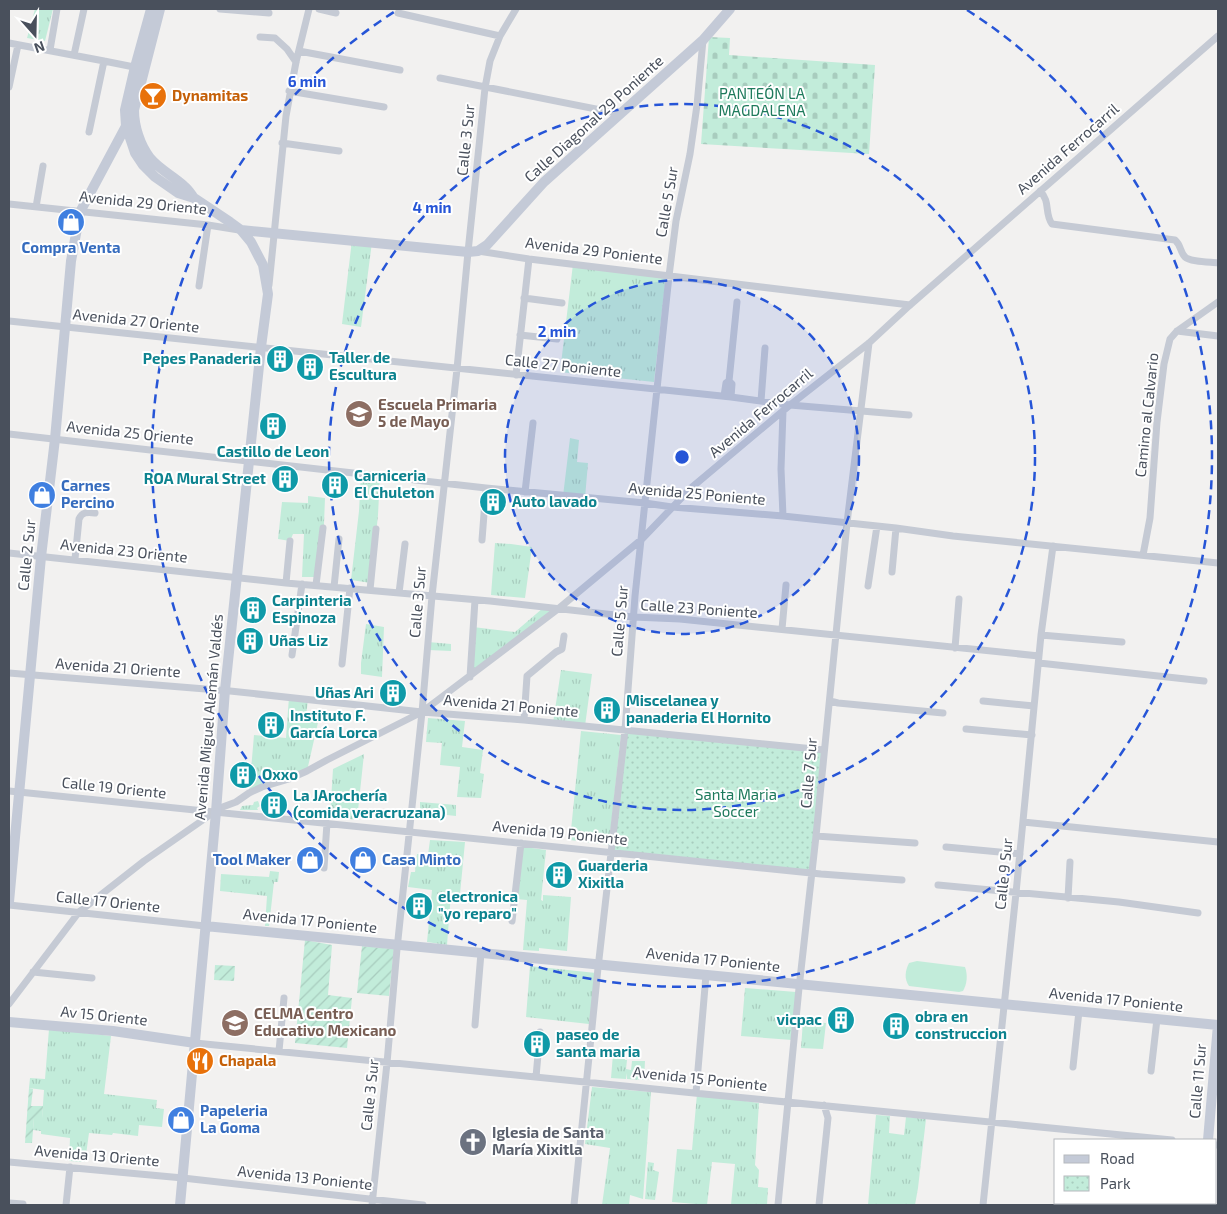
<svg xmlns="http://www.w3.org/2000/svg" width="1227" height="1214" viewBox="0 0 1227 1214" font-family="'Exo 2',sans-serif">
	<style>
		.grass { fill: url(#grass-tufts) }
		.cemetery { fill: url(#cemetery-stones) }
		.park { fill: url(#park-dots) }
		.garden { fill: url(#garden-furrows) }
		.pitch { fill: #c2ecda }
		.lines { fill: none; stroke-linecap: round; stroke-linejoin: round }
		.street { stroke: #c5cad4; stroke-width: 7 }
		.secondary { stroke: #c4cad7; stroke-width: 10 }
		.ring { fill: none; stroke: #2655d7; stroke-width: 2.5; stroke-dasharray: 9 6 }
		.labels { text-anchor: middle; stroke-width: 4; stroke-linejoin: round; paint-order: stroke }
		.park-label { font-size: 15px; fill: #1e7a5c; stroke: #fff }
		.food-label { font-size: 15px; font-weight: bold; fill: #c56008; stroke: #fff; text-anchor: start }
		.street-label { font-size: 15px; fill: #49505c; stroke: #fff }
		.shop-label { font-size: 15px; font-weight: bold; fill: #366cbe; stroke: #fff; text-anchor: start }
		.culture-label { font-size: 15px; font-weight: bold; fill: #0d838f; stroke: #fff; text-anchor: start }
		.education-label { font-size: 15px; font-weight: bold; fill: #785e54; stroke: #fff; text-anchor: start }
		.worship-label { font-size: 15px; font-weight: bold; fill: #5b616d; stroke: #fff; text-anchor: start }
		.centre { fill: #2655d7; stroke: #fff; stroke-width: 2.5 }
		.ring-label { font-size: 15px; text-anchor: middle; font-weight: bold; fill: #2655d7; stroke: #fff; stroke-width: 4; stroke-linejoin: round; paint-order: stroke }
	</style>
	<defs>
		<pattern id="grass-tufts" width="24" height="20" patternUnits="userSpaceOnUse" patternTransform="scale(1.25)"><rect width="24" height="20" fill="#c2ecda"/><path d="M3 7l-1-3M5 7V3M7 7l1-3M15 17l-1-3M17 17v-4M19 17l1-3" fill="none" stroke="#a8ccbe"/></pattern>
		<pattern id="cemetery-stones" width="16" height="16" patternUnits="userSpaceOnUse" patternTransform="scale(1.25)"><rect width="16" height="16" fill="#c2ecda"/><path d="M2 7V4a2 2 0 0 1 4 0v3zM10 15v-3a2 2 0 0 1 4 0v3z" fill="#a8ccbe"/></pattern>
		<pattern id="park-dots" width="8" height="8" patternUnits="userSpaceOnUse" patternTransform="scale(1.25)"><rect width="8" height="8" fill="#c2ecda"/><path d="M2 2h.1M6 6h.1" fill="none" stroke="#a8ccbe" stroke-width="1.8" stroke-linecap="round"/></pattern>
		<pattern id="garden-furrows" width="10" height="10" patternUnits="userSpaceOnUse" patternTransform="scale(1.25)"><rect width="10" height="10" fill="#c2ecda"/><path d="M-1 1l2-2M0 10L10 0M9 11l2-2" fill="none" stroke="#a8ccbe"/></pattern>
	</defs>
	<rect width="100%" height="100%" fill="#f2f1f0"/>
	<path class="grass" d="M35,9H53L45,41L27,38Z
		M352,240L372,242L361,327L342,324Z
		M573,264L666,275L654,382L560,372Z
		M570,438L579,440L577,462L588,463L585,498L563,496Z
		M361,473L380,475L378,515L371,583L351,580L359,511Z
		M308,496L325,498L324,524L317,577H302L304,534H293L290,541L278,539L282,502L308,503Z
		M495,543L511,544L532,547L525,598L491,595Z
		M543,608L558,609L470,677L473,627L515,632Z
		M366,624L384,627L382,677L361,674V663Z
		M428,642L451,644V651L428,650Z
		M561,670L592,674L585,726L553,723Z
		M289,697L308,700L306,716L319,718L307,771L249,793L254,735L286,738Z
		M428,718L465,721L462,747L483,750L480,773L484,774L481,798L457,797L460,767L440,765L442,743L426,742Z
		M581,731L621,735L609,845L570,840Z
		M364,754L357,820L330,816L333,769Z
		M258,801L260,806L257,808L258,810H240L242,806L253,805L254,802Z
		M420,802L456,805V816L420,812Z
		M430,840L465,842L460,894L451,893L447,945L427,942L432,890L408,887L411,872H415L417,854L428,855Z
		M522,848H532L546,850L541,900L543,901V895L571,897L567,951L539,948V951L523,950L527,900L516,899Z
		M270,871L279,872L278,882H274L269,926H265L267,896L220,891L221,874L269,877Z
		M530,966L596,973L589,1024L526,1017Z
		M745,988L796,992L792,1040L741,1036Z
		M803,1021L826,1023L823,1049L801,1048Z
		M49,1029L111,1036L104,1094L157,1100L156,1108L164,1109L162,1127L139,1125L138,1136L113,1133L112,1135L89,1133L85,1162L69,1161L70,1138L41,1134V1131L33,1130L34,1118H42L44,1090L29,1088L30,1078L45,1079Z
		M613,1054L625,1055V1060H627L626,1069L631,1070L632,1061H645L644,1080L627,1079V1073L626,1079L611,1078Z
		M592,1087L651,1092L643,1199L630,1195L629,1205H602L610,1148L585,1144Z
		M697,1094L759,1103L755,1165L759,1170L758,1187L768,1188L767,1205H731L735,1164L712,1162L707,1205L672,1202L677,1149L692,1150Z
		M876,1115L890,1116L889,1133L904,1135L906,1117L926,1119L918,1188L915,1205H868Z
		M648,1162L654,1163L653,1170L659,1172L655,1200L645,1199Z"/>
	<path class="cemetery" d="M709,37L730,38L729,55L875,65L869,154L701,144Z"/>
	<path class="park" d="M625,730L824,750L812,873L612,852Z"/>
	<path class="garden" d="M305,940L332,945L328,995L352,998L347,1048L295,1043Z
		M362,946L394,949L389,996L357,993Z
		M215,965L235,966L234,981L214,980Z
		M29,1088L33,1089L31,1106H43L42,1119L34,1118L32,1143H25Z"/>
	<path class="pitch" d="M917,961L965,967C968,975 967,984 963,991L959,992L909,986C904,979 905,971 909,963Z"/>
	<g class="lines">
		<path class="street" d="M220,9L269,13
			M319,9L336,13
			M398,13L500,36
			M260,37L275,38L287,49L296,62
			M9,43L104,61L139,68
			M50,50L57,9
			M299,51L400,70
			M74,55L84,9
			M440,78L621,114
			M9,87L18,45
			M289,91L384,107
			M89,132L104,61
			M282,143L339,151
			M1040,191C1051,202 1044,213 1052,224L1175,240C1181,245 1180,252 1185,257C1190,262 1211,262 1218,263
			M9,204L208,225L239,230
			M36,207L43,166
			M478,251L529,259L910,305
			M269,285L286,116L296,62L309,9
			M199,286L208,225
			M524,298L562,303
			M9,321L731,397L790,405L909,415
			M1177,331L1218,336
			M520,335L557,339
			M516,375L529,259
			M729,381L732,384L731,397
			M724,396L726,383L729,381L737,302
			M761,401L765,348
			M9,434L486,488L645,503L672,507L783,516L896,528L953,536L1218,563
			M525,492L533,423
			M783,516L781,469L783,411
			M482,540L486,488
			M9,553L286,583L490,601L633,617L680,619L1039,656
			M1143,555L1150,518L1157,422L1164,364L1170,339L1177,331L1218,302
			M75,559L79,519C82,512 87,512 95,513
			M892,572L896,528
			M286,583L290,541
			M316,585L323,528
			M868,586L877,526
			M334,587L339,539
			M370,590L376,529
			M399,593L405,544
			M782,629L786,585
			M1041,635L1122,642
			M955,648L959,599
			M292,655L302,584
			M1039,663L1204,681
			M342,664L350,588
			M9,673L230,691L422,712L524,720L824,750
			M470,677L475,600
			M830,701L838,703L943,713
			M983,701L1034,706
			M524,720L527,676L556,652L562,649L564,636
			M966,729L1032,735
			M9,791L821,874L902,880
			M1023,822L1218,842
			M816,836L915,843
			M946,847L1020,854
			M324,868L327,823
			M938,885L1119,902L1198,913
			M1068,898L1070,862
			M9,905L205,926
			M512,921L521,843
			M33,972L92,978
			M9,1004L79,912L144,861L220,808L236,802L249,793L262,787L289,779L307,771L327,760L422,712L558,609L642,539L691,488L790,405L869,343L910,305L1218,36
			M475,1025L481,953
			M195,1043C521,1076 846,1108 1172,1140
			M279,1051L284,998
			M1073,1067L1079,1011
			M1151,1071L1157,1019
			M536,1077L540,1032
			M696,1093L706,975
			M1216,1145H1218
			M9,1162L183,1178L423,1205
			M9,1203L23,1204
			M66,1205L70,1167
			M372,1205L387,1063L397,949L422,712L432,596L457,369L468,252L485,88L490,61L500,36L516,9
			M574,1205L598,968L625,730L635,596L669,276L676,221L690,154L697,105L703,40
			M778,1205L799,988L816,836L847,523L869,343
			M819,1205L828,1118L824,1105
			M983,1205L1016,893L1041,635L1053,546"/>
		<path class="secondary" d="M151,9L135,67L125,110L126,126L135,153L143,165L155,177L178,193L194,198L230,222L241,230L251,242L263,265L268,294L261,347L225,690L216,812L180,1205
			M160,9L134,110C134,126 140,145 150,158C159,169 173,176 184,186C188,189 191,194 194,198
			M241,230L468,252L478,251L487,245L544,182L703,40L730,9
			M9,902L41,557L55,439L71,261L80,212L126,126L134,119
			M205,926L1218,1025
			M9,1022L113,1031L195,1043
			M1208,1140L1218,1025
			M1201,1205V1203"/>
	</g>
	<circle cx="682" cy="457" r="177" fill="#2655d7" fill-opacity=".12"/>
	<g class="ring">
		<circle cx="682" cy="457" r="177"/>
		<circle cx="682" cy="457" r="353"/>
		<path d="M967 10A530 530 0 1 1 397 10"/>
	</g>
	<defs>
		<g id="bar-disc" transform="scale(1.4375)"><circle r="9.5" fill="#e8710a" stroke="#fff"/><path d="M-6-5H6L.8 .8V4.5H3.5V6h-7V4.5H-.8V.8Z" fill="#fff"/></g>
		<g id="shop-disc" transform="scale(1.4375)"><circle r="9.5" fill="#3f7fe0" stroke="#fff"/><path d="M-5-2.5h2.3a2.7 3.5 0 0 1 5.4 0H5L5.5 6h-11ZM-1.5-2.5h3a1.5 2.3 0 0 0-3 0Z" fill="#fff"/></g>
		<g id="building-disc" transform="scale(1.4375)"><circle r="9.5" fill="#0f9aa8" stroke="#fff"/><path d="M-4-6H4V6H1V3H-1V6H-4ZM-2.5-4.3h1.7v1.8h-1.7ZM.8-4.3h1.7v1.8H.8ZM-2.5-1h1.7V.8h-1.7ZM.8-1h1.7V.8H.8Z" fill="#fff"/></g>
		<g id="school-disc" transform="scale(1.4375)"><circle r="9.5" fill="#8d6e63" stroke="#fff"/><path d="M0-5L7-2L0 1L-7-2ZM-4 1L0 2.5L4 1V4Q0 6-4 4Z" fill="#fff"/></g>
		<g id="restaurant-disc" transform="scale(1.4375)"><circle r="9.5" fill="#e8710a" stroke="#fff"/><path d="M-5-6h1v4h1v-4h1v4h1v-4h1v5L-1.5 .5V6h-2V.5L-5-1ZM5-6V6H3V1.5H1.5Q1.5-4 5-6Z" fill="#fff"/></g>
		<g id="church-disc" transform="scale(1.4375)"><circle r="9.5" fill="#6b7280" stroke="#fff"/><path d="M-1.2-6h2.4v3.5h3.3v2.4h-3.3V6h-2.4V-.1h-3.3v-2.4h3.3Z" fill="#fff"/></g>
	</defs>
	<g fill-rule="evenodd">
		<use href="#bar-disc" x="153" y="96"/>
		<use href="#shop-disc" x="71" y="222"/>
		<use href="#building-disc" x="280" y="359"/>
		<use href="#building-disc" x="310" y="367"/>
		<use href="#school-disc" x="359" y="414"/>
		<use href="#building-disc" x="273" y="426"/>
		<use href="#building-disc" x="285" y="479"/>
		<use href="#building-disc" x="335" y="485"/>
		<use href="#shop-disc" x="42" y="495"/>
		<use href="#building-disc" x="493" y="502"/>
		<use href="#building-disc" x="253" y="610"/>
		<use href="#building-disc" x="250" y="641"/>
		<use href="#building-disc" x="393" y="693"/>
		<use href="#building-disc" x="607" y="710"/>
		<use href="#building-disc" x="271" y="725"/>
		<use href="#building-disc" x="243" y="775"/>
		<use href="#building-disc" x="274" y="805"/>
		<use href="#shop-disc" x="310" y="860"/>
		<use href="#shop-disc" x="363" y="860"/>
		<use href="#building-disc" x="559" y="875"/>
		<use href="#building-disc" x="419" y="906"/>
		<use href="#building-disc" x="841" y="1020"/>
		<use href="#school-disc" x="235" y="1023"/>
		<use href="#building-disc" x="896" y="1026"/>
		<use href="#building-disc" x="537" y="1044"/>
		<use href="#restaurant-disc" x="200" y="1061"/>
		<use href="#shop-disc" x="181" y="1120"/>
		<use href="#church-disc" x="473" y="1142"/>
	</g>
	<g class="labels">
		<g class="park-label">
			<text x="762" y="99">PANTEÓN LA<tspan x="762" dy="17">MAGDALENA</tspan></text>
			<text x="736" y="800">Santa Maria<tspan x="736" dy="17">Soccer</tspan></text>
		</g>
		<g class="food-label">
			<text x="172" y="101">Dynamitas</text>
			<text x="219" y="1066">Chapala</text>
		</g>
		<g class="street-label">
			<text transform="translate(594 119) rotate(-42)" y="5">Calle Diagonal 29 Poniente</text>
			<text transform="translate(466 140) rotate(-84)" y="5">Calle 3 Sur</text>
			<text transform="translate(1068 149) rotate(-41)" y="5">Avenida Ferrocarril</text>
			<text transform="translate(667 202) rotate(-80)" y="5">Calle 5 Sur</text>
			<text transform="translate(143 203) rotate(6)" y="5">Avenida 29 Oriente</text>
			<text transform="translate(594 251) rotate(7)" y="5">Avenida 29 Poniente</text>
			<text transform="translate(136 321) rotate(6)" y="5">Avenida 27 Oriente</text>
			<text transform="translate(563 366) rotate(6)" y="5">Calle 27 Poniente</text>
			<text transform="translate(761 413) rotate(-40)" y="5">Avenida Ferrocarril</text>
			<text transform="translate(1147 415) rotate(-84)" y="5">Camino al Calvario</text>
			<text transform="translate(130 433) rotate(6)" y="5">Avenida 25 Oriente</text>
			<text transform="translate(697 494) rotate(5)" y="5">Avenida 25 Poniente</text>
			<text transform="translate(124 551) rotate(6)" y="5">Avenida 23 Oriente</text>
			<text transform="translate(27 555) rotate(-84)" y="5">Calle 2 Sur</text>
			<text transform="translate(418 602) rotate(-85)" y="5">Calle 3 Sur</text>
			<text transform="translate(699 609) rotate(4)" y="5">Calle 23 Poniente</text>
			<text transform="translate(620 621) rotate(-85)" y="5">Calle 5 Sur</text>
			<text transform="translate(118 668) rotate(4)" y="5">Avenida 21 Oriente</text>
			<text transform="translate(511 706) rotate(5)" y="5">Avenida 21 Poniente</text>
			<text transform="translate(209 717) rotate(-85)" y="5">Avenida Miguel Alemán Valdés</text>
			<text transform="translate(809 773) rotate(-85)" y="5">Calle 7 Sur</text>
			<text transform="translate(114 788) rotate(6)" y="5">Calle 19 Oriente</text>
			<text transform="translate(560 833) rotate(6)" y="5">Avenida 19 Poniente</text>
			<text transform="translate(1004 874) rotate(-84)" y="5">Calle 9 Sur</text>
			<text transform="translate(108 902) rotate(6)" y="5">Calle 17 Oriente</text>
			<text transform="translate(310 921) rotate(6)" y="5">Avenida 17 Poniente</text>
			<text transform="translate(713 960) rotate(6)" y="5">Avenida 17 Poniente</text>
			<text transform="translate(1116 1000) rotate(6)" y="5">Avenida 17 Poniente</text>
			<text transform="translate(104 1016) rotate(6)" y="5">Av 15 Oriente</text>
			<text transform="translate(700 1079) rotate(6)" y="5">Avenida 15 Poniente</text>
			<text transform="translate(1198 1081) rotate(-85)" y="5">Calle 11 Sur</text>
			<text transform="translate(370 1095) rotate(-84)" y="5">Calle 3 Sur</text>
			<text transform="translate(97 1156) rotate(5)" y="5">Avenida 13 Oriente</text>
			<text transform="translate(305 1178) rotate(6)" y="5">Avenida 13 Poniente</text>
		</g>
		<g class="shop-label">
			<text x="71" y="253" text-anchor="middle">Compra Venta</text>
			<text x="61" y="491">Carnes<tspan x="61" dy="17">Percino</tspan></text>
			<text x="291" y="865" text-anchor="end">Tool Maker</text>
			<text x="382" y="865">Casa Minto</text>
			<text x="200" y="1116">Papeleria<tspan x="200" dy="17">La Goma</tspan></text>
		</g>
		<g class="culture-label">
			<text x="329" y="363">Taller de<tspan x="329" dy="17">Escultura</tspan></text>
			<text x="261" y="364" text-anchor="end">Pepes Panaderia</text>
			<text x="273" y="457" text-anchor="middle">Castillo de Leon</text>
			<text x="354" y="481">Carniceria<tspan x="354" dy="17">El Chuleton</tspan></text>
			<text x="266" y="484" text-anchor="end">ROA Mural Street</text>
			<text x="512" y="507">Auto lavado</text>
			<text x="272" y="606">Carpinteria<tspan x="272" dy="17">Espinoza</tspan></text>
			<text x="269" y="646">Uñas Liz</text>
			<text x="374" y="698" text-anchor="end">Uñas Ari</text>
			<text x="626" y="706">Miscelanea y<tspan x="626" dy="17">panaderia El Hornito</tspan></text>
			<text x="290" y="721">Instituto F.<tspan x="290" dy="17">García Lorca</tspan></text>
			<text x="262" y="780">Oxxo</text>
			<text x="293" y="801">La JArochería<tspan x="293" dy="17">(comida veracruzana)</tspan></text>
			<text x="578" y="871">Guarderia<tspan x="578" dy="17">Xixitla</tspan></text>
			<text x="438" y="902">electronica<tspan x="438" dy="17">"yo reparo"</tspan></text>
			<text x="915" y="1022">obra en<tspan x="915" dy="17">construccion</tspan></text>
			<text x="822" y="1025" text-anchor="end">vicpac</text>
			<text x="556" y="1040">paseo de<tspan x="556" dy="17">santa maria</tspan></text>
		</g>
		<g class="education-label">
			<text x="378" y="410">Escuela Primaria<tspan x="378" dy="17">5 de Mayo</tspan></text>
			<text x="254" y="1019">CELMA Centro<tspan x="254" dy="17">Educativo Mexicano</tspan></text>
		</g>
		<g class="worship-label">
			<text x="492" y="1138">Iglesia de Santa<tspan x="492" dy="17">María Xixitla</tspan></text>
		</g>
	</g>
	<circle cx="682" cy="457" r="8" class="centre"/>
	<g class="ring-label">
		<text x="307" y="87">6 min</text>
		<text x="432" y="213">4 min</text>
		<text x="557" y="337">2 min</text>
	</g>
	<rect width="1227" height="1214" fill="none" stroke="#49505c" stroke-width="20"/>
	<rect x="1054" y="1139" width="162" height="65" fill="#ffffff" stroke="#b6b9be"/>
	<rect x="1064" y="1155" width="25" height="8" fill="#c4cad7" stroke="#b6b9be"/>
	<text x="1100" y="1164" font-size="15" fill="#49505c">Road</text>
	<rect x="1064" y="1176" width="25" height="15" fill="url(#park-dots)" stroke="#b6b9be"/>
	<text x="1100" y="1189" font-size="15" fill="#49505c">Park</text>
	<g transform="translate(35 35) rotate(160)" stroke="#ffffff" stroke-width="4" paint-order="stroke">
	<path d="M0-4L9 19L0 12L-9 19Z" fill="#49505c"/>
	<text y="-8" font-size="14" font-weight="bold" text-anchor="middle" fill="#49505c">N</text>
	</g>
</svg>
